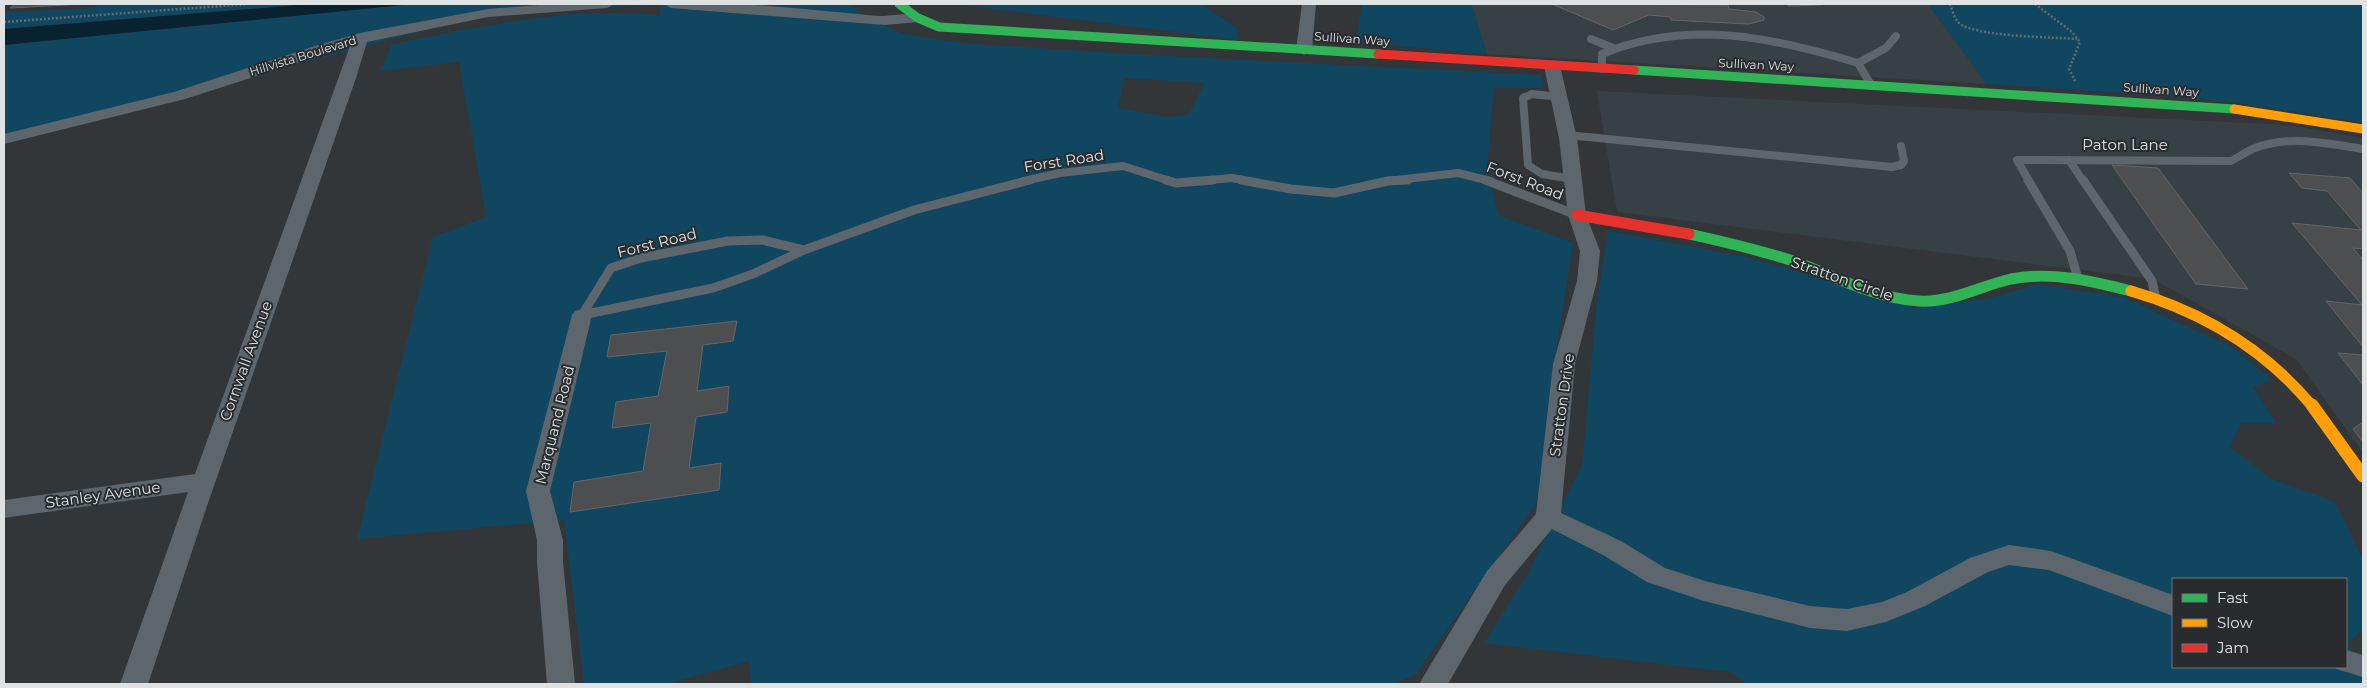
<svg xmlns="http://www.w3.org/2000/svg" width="2367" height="688" viewBox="0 0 2367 688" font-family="Montserrat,sans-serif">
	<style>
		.built { fill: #364045 }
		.green { fill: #104660; fill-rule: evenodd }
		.water { fill: #092230 }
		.building { fill: #4c4e50; stroke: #646668 }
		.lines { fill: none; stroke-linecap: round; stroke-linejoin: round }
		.path { stroke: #646b6f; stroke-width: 2.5; stroke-dasharray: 2 2; stroke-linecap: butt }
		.lane-far1 { stroke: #5d666d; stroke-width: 8 }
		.lane { stroke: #5d666d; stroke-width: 9 }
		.street { fill: #5d666d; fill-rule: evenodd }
		.fast-far1 { stroke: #30b455; stroke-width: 9 }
		.fast { stroke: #30b455; stroke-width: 11 }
		.slow-far2 { stroke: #ff9f0a; stroke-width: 9 }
		.slow-far1 { stroke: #ff9f0a; stroke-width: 11 }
		.slow { stroke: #ff9f0a; stroke-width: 13 }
		.jam-far1 { stroke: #e5322d; stroke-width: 9 }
		.jam { stroke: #e5322d; stroke-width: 11 }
		.labels { text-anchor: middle; stroke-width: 4; stroke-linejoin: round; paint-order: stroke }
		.far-street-label { font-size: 12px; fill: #dfe2e3; stroke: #282c2e }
		.street-label { font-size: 15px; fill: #dfe2e3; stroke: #282c2e }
	</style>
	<rect width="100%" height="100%" fill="#333638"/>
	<path class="built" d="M1471,4H1928L1987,84L1487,54Z
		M1597,91L2289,125L2363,138V453L2296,359L2153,279L1617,212Z"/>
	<path class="green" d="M100,4H311L4,29V12L94,8Z
		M413,4H660L474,17L4,142V45Z
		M661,4H850L862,14L900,33L962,43L1130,54L1541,75L1543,88H1494L1487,168L1498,215L1573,243L1555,360L1537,502L1415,675L1393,684H751L749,661L667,684H584L564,520L357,539L433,237L486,217L459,62L380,71L392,44C474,28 575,4 659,16ZM1124,78L1204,83V84L1189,114L1167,117L1118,108ZM736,321L733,341L703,345L697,391L729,386L727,412L696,417L689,468L720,464L570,512L574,482L643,471L651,423L612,428L616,402L658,396L667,351L608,357L611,335Z
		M956,4H1201L1236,27L1238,40Z
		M1362,4H1471L1487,54L1356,42Z
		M1928,4H2363V123L2246,104L2183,97L1987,84Z
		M1608,231L1747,257L1827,280L1915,308L1990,298L2037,284L2125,298L2233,348L2272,380L2253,387L2276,423H2241L2230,447L2271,479L2335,502L2363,560V629L2348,643L2363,672V684H1748L1730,672L1484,643L1527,575L1582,465L1597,300ZM2173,579H2346V667H2173Z"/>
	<path class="water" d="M311,4H413L4,45V29Z"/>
	<path class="building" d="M15,4H83L10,8Z
		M1552,4L1728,5L1729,9L1756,12L1764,17V20L1749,24L1671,20L1670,17L1649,15L1613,30Z
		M1786,4H1820L1821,5L1789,6Z
		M2112,165L2158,168L2248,289L2196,284Z
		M2289,173L2350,178L2363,193V249L2353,248L2363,260V347L2326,301L2362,305L2292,223L2361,230L2327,191L2302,188Z
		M737,321L733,341L703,345L697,391L729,386L727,412L696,417L689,468L721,463L719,490L570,512L574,482L643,471L651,423L612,428L616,402L658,396L667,351L607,357L611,335Z
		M2338,353L2363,355V385Z
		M2363,422V442L2353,429Z"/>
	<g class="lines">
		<path class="path" d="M1950,4C1952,9 1954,18 1958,22C1971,37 2054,37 2077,39
			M2035,4L2072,32L2080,42L2069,69L2075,81
			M4,22L248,4"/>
		<path class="lane-far1" d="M1591,39L1613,48
			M1602,69V54C1687,19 1773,37 1858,63
			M1871,85L1858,63L1886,48L1896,36
			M1559,97L1532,94L1523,98L1528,165L1542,174L1573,179
			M1567,135L1892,167L1901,165L1904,161L1901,146
			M2069,160L2083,181
			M1024,181L1060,173L1123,166L1170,181
			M1199,181L1232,178L1248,181
			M1388,181L1458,173L1490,181
			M2029,181L2017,160L2231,161C2239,157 2247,151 2255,148C2290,135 2327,143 2363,149"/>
		<path class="lane" d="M1166,180L1176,183L1213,180
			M1241,180L1291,189L1334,193L1388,181L1408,180
			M1485,180L1577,215
			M2028,180L2070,251L2078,279
			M2083,180L2152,281L2156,299
			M582,315L611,268L641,258L728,241L762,240L804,250L914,210L1030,180
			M582,315L713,288L753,274L804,250"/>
		<path class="street" d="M553,4H614L607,8L488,17L367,42L356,78L208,503L148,684H120L188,492L4,518V500L195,474L350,46L185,99L4,144V134L174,92L315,46L360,33L488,9Z
			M664,4C734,0 807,10 878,16C888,17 920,10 925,18L918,22L885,25L671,8Z
			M1302,4H1316L1312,50L1304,55L1296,50Z
			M1552,61L1558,63L1560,66L1577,138L1586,215L1600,251L1597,281L1575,364L1561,513L1621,541L1665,568L1705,581L1810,606L1847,609L1882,602L1907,592L1970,558L2009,545L2051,551L2173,595V616L2049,570L2009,565L1988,572L1925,606L1886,622L1847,631L1810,628L1704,601L1647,582L1603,555L1552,529L1505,585L1448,684H1419L1487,571L1536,514L1553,364L1577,281L1580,251L1568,215L1559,138L1544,66L1546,63Z
			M582,309L589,311L592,315L550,491L563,540V562L575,684H547L537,562V540L526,491L572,315L575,311Z
			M2346,650L2363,655V677L2336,669L2335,667H2346Z"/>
		<path class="fast-far1" d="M899,4L918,18L939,27L1378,54
			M1634,70L2234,109"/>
		<path class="fast" d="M1689,234C1725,242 1761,250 1796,262C1836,277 1875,298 1919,301C1951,303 1980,286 2011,279C2051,271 2092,281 2131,291"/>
		<path class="slow-far2" d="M2234,109L2363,129"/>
		<path class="slow-far1" d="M2131,291C2203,312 2265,349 2313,407"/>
		<path class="slow" d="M2312,405L2363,476"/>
		<path class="jam-far1" d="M1378,54L1634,70"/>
		<path class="jam" d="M1577,215L1689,234"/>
	</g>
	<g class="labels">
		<g class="far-street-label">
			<text transform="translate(1352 39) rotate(4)" y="4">Sullivan Way</text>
			<text transform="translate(303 56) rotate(-17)" y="4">Hillvista Boulevard</text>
			<text transform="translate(1756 65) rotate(3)" y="4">Sullivan Way</text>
			<text transform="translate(2161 90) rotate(4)" y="4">Sullivan Way</text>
		</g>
		<g class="street-label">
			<text x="2125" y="150">Paton Lane</text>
			<text transform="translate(1064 161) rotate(-9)" y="5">Forst Road</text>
			<text transform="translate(1525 181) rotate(21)" y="5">Forst Road</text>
			<text transform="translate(657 243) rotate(-14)" y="5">Forst Road</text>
			<text transform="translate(1842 279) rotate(19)" y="5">Stratton Circle</text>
			<text transform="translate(246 361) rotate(-70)" y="5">Cornwall Avenue</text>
			<text transform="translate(1562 405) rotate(-82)" y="5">Stratton Drive</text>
			<text transform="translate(555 425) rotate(-76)" y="5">Marquand Road</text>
			<text transform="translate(103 495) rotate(-8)" y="5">Stanley Avenue</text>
		</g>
	</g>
	<rect width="2367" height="688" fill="none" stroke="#dfe2e3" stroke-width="10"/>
	<rect x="2172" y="578" width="175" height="90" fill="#282c2e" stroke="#717576"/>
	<rect x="2182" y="594" width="25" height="8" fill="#30b455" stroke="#717576"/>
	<text x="2217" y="603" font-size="15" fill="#dfe2e3">Fast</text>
	<rect x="2182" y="619" width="25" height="8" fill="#ff9f0a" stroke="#717576"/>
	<text x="2217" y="628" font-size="15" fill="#dfe2e3">Slow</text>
	<rect x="2182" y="644" width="25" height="8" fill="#e5322d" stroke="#717576"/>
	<text x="2217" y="653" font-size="15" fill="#dfe2e3">Jam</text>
</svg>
